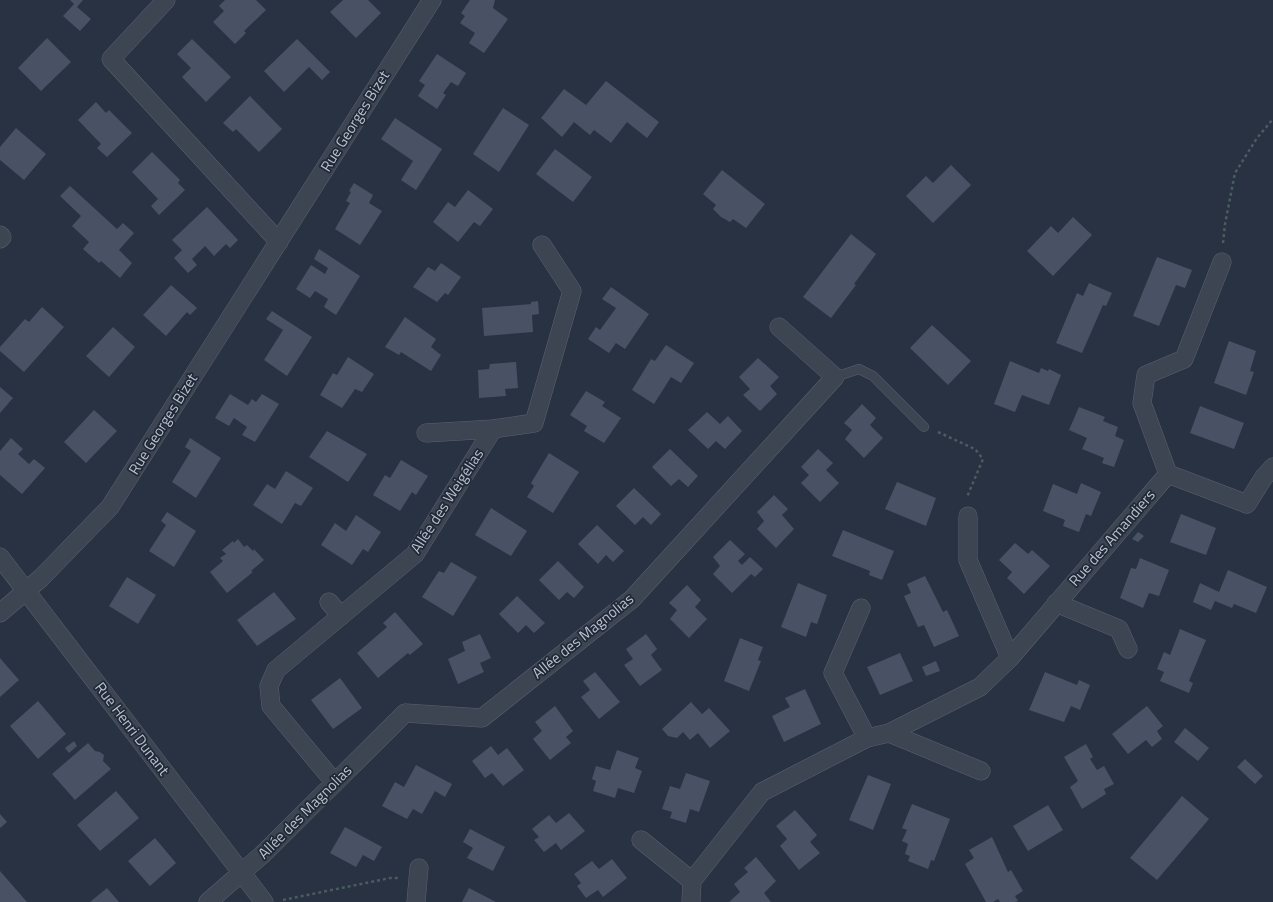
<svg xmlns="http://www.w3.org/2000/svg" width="1273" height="902" viewBox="0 0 1273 902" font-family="'Titillium Web',sans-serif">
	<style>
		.building { fill: #485264 }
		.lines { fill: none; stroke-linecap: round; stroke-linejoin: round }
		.service-casing { stroke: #5b626f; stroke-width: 10 }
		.minor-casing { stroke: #5b626f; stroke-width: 19 }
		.path { stroke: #495c60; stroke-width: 2.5; stroke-dasharray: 3 3; stroke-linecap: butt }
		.service { stroke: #3d4452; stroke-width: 9 }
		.minor { stroke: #3d4452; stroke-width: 18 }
		.labels { text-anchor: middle; stroke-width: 3.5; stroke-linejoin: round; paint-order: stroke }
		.street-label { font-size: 15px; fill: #bac0cc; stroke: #212938 }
	</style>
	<rect width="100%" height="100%" fill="#283242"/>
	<path class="building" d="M70,0H83L77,7L91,19L80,31L63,16L74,4Z
		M225,0H256L266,10L244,31L246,33L235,44L213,22L224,11L219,6Z
		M343,0H368L381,13L356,38L330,12Z
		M470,0H495L493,8L508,19L484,53L469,43L475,33L460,23L465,16L461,13Z
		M47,38L71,62L41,91L18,68Z
		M192,39L231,77L206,102L182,77L191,68L177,54Z
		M297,39L330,72L322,80L309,67L284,92L264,71Z
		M437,54L466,73L458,86L451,82L443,93L446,95L437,109L418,96L425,85L419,81Z
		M606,81L659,122L647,138L627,122L611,143L594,130L590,135L574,122L562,137L541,118L564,89L586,105Z
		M250,96L282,129L259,152L236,129L233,132L223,123Z
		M96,102L106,113L109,110L132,133L107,157L97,148L101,144L78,120Z
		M503,108L529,125L499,172L473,154Z
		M395,118L442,149L416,190L401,180L413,161L381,139Z
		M16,128L46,154L24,180L0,160V147Z
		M555,149L592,177L573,202L536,174Z
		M152,152L180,180L178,183L185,190L159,215L151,206L158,199L132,172Z
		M951,165L971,185L933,223L906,196L926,176L933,183Z
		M722,170L765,204L746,228L733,219L730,222L721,217L713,209L716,205L703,194Z
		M354,183L373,195L369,203L382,211L360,245L335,229L350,203L346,201L351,192L349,191Z
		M70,186L117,229L123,223L134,233L119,250L132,263L120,278L101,261L99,263L83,249L89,242L72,226L81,216L60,196Z
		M468,190L493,209L480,226L474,222L458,242L433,222L448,202L455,207Z
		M207,207L238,240L230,248L226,244L214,256L205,246L192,259L197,265L188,273L174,258L182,250L172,240Z
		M1073,217L1092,235L1053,276L1027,251L1051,226L1058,233Z
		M851,234L876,254L854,284L856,285L831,318L803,297Z
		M319,249L360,276L336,315L324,307L328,299L315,291L310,298L296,289L311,265L325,274L328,268L314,259Z
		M1157,257L1192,270L1185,288L1176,285L1159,326L1133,316Z
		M441,263L461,277L448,295L445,293L437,302L413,287L428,267L435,271Z
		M1089,283L1112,293L1106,306L1103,305L1082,353L1056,343L1077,293L1083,296Z
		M171,285L197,308L190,315L187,312L166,336L143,315Z
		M611,287L649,314L625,349L616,343L609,353L588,339L596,327L600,330L616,308L602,299Z
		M538,301L539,314L532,315L533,332L484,336L482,308L531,304V302Z
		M42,307L64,327L24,372L0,351V347L25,319L29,322Z
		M272,311L312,337L287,376L264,360L283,330L266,319Z
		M405,317L436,339L431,347L441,355L431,371L401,352L399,355L385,347Z
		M932,325L971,361L948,385L910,348Z
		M113,327L135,347L109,377L86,356Z
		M1229,341L1256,351L1250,371L1254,372L1246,395L1214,383Z
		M666,345L694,363L681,383L671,377L654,404L632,390L651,359L655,361Z
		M348,357L374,374L362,392L355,389L342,408L320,395L333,373L337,375Z
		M758,358L779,377L770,386L777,394L760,411L743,395L750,389L739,377Z
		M1010,361L1039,373L1041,368L1048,371L1049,369L1061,375L1049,405L1022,395L1015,412L994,404Z
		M516,362L518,388L505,389L506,396L479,398L478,370L489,369L490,364Z
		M0,387L13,398L0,413Z
		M586,391L605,402L602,406L621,418L604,443L584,431L587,426L570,415Z
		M230,394L248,405L252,399L256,402L262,394L279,404L255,442L242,435L247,427L234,418L229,426L215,418Z
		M862,404L876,418L870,425L883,438L864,458L845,439L852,430L844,423Z
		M1200,406L1244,423L1234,449L1190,433Z
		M1079,407L1105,417L1103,421L1118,427L1115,436L1124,440L1114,467L1102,463L1104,458L1082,449L1087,438L1069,430Z
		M94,410L117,431L86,463L64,442Z
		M707,412L720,424L728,416L742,431L725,449L716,441L708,449L688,430Z
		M327,431L367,454L348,482L309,457Z
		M11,438L23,449L18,454L29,464L34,459L45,468L22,494L0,475V451Z
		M190,438L221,458L196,498L172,482L191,451L185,447Z
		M670,449L698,476L688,487L679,479L671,486L652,467Z
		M818,449L833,463L826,470L839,483L820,502L801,483L809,475L801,467Z
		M549,453L579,472L553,513L527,497L534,486L531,483Z
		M401,460L428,476L416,495L412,492L400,511L373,495L385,475L390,478Z
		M286,471L313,488L301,506L295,503L282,524L253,505L267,484L275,489Z
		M897,482L936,498L926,526L885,509Z
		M1081,483L1101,492L1091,516L1086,514L1079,532L1063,526L1065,520L1043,511L1053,484L1077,494Z
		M634,488L661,514L651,525L643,517L635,525L616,506Z
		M774,495L788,509L782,515L794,529L776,548L757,529L764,521L757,512Z
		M491,508L527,531L511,556L475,535Z
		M167,512L196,531L174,567L149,551L166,525L161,521Z
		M1181,514L1216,528L1206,555L1170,542Z
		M356,515L381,532L368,552L363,549L352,565L321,545L335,523L346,531Z
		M597,525L624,551L613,562L606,555L598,564L578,544Z
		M843,530L894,551L882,580L869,575L870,571L832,556Z
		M1138,532L1144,536L1138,542L1132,539Z
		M238,539L244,547L247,545L253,551L254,549L264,560L251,571L253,572L227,593L210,572L223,561L220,558L226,554L222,550L233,541L234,543Z
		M730,540L745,554L738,561L742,565L750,557L763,569L755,577L751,574L732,593L713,574L720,566L713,557Z
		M1015,543L1028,554L1032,550L1050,566L1024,594L1007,578L1012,572L999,560Z
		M1140,558L1169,570L1159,596L1149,593L1143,608L1120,598L1131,568L1136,569Z
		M558,561L584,587L574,598L567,592L559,600L539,580Z
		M451,562L477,577L453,616L422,597L439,571L444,573Z
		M1228,570L1267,587L1256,613L1234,604L1232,608L1215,601L1211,610L1193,602L1200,583L1219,592Z
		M925,576L943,612L947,610L959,636L934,647L924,625L918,627L904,596L911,593L907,584Z
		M127,577L156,595L138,624L109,606Z
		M798,583L827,595L817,624L811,622L806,637L781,627Z
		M687,585L701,600L695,607L707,619L689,638L670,619L677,610L669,603Z
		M274,592L296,619L257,646L237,620Z
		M517,596L545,623L534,633L526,625L518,633L499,614Z
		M395,612L423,644L410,655L408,653L378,678L357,653L387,627L383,623Z
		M1180,629L1206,640L1189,681L1193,683L1189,693L1160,681L1164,672L1157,669L1164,652L1170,655Z
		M480,634L491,658L480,663L484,672L458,684L448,659L465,651L462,642Z
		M646,634L657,649L651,655L662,670L640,686L624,665L633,659L626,649Z
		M740,638L763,647L758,660L761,661L749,691L724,681Z
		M900,653L913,681L880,695L867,667Z
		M0,658L19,680L0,697Z
		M936,661L940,671L926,676L922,667Z
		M595,672L620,702L599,719L581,697L590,690L583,681Z
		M1045,672L1077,685L1079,680L1090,685L1080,710L1071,706L1064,722L1029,710Z
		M340,678L362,708L333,729L311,700Z
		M805,689L821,724L784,742L772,716L790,707L785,698Z
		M38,701L66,734L38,759L10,726Z
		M691,702L702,714L709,708L730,731L710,748L698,733L690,740L683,732L677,738L668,736L662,729Z
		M555,706L573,731L566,737L571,743L550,760L533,739L542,731L535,722Z
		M1147,706L1163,726L1157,731L1162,739L1152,747L1146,740L1128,754L1112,734Z
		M1185,728L1209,748L1198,761L1174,742Z
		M74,741L77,746L69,753L65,748Z
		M88,743L95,751L100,752L104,755L103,761L111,769L75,800L52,774Z
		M1086,744L1093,757L1090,759L1097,770L1104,766L1114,784L1104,789L1106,794L1082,809L1070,787L1078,781L1064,757Z
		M491,746L498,755L507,748L524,770L503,786L492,773L485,778L472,761Z
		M617,750L639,758L635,768L642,771L634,793L618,788L615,798L593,791L596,781L592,779L596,766L610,770Z
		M1245,759L1263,776L1255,784L1237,767Z
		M416,765L452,784L445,797L435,791L422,814L413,809L407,819L382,806L395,782L404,787Z
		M686,773L710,781L699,812L690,809L686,823L670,818L672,812L662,809L670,786L680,789Z
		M868,775L891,784L873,830L849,820Z
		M116,791L139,818L100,851L77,825Z
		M1182,796L1209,819L1157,880L1130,858Z
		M912,804L950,819L934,861L931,860L928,869L908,861L910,856L905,854L908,844L902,841L907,830L902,828Z
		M1048,805L1063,830L1028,851L1013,826Z
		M795,810L817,835L810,842L820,853L799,870L780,846L787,839L776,826Z
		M569,813L585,831L561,850L556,843L544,852L534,840L539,837L532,829L549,815L556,823Z
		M0,814L7,822L0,828Z
		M345,827L382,847L374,861L363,855L356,867L330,853Z
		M470,829L505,847L493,871L467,858L473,848L463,842Z
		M992,837L1008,872L1011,870L1023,891L1015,896L1018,901L1015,902H1000L998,899L993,902H986L965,864L974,858L969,850Z
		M155,838L176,863L150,886L128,861Z
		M756,857L776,881L764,893L771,902H729L740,892L734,884L748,872L744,868Z
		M612,859L627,878L603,897L598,890L586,898L577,886L581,883L574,874L592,861L599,869Z
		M0,871L27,902H0Z
		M107,888L119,902H90Z
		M469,888L496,902H462Z"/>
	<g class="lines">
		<g class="service-casing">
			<path id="service" d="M835,377L859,369L873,376L924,427"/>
		</g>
		<g class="minor-casing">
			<path id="minor" d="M166,0L111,59L279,242
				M0,235L2,237L0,239
				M426,433L493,429
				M1168,474L1247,504L1264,477L1273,467
				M968,516V560L1010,658
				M0,557L264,902
				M329,602L341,616
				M1056,603L1119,629L1128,649
				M861,608L833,673L867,738
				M0,613L41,578L110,507L432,0
				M889,733L981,771
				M335,783L271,706L269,686L276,670L415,554L493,429L534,423L572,291L542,245
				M641,840L692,881
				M208,902L264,853L405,713L482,718L632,599L835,377L779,327
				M416,902L419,868
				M691,902L692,881L762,792L867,738L889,733L980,687L1010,658L1168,474L1142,403L1146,375L1184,359L1222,262"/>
		</g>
		<path class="path" d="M1223,243L1225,224L1235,173L1257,138L1273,119
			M938,432L975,449L983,459L967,497
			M283,900L390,878H398"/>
		<use href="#service" class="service"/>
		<use href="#minor" class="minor"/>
	</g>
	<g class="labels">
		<g class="street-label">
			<text transform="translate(355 121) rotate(-58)" y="5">Rue Georges Bizet</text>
			<text transform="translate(163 424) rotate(-58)" y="5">Rue Georges Bizet</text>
			<text transform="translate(447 501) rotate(-57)" y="5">Allée des Weigélias</text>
			<text transform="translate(1112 538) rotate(-49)" y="5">Rue des Amandiers</text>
			<text transform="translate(583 636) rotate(-39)" y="5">Allée des Magnolias</text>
			<text transform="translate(132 729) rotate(53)" y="5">Rue Henri Dunant</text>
			<text transform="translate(305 812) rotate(-45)" y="5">Allée des Magnolias</text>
		</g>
	</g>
</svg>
